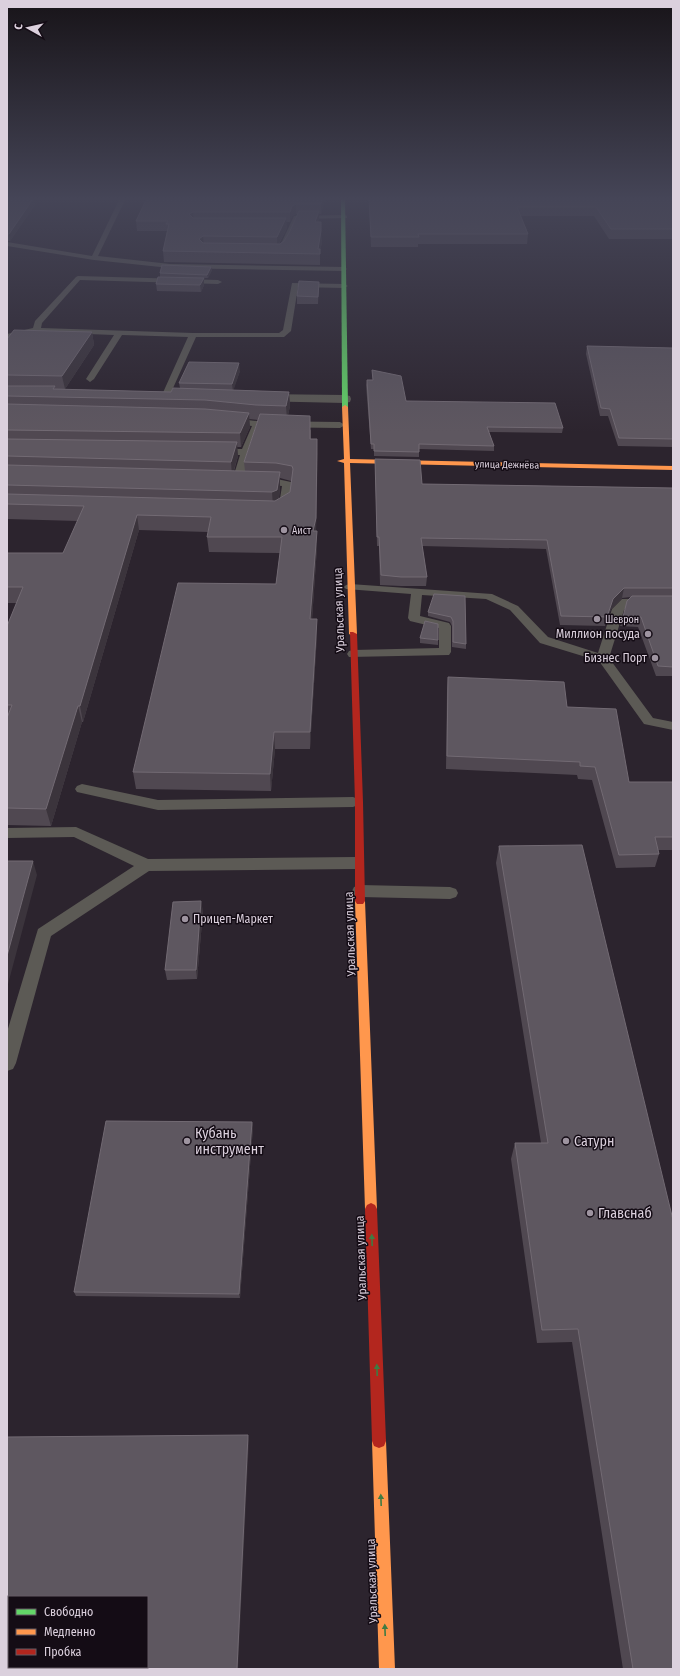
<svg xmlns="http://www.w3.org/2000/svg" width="680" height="1676" viewBox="0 0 680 1676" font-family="'Fira Sans Condensed',sans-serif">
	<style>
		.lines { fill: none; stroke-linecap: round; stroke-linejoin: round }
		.lane { fill: #5c5a55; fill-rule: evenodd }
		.street { fill: #5c5a55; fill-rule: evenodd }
		.fast { fill: #63d668; fill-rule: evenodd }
		.slow { fill: #ff974d; fill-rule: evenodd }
		.jam { fill: #b3261e; fill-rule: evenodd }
		.wall { fill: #504851; fill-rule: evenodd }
		.shaded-wall { fill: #3b343c }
		.building { fill: #5e5760; stroke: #726a73; fill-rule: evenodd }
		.oneway { fill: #3f7b43 }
		.poi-dot { fill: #9e94a0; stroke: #140c15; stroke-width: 1.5 }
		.labels { text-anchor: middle; stroke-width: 3; stroke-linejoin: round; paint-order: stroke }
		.far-street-label { font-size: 10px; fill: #dbd0dd; stroke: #140c15 }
		.far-poi-label { font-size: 10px; fill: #dbd0dd; stroke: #140c15; text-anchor: start }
		.street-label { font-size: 12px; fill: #dbd0dd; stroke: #140c15 }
		.poi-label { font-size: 12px; fill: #dbd0dd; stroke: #140c15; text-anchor: end }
		.near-poi-label { font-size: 14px; fill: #dbd0dd; stroke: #140c15; text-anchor: start }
	</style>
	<rect width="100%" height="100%" fill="#2c242e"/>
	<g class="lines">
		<path class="lane" d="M120,198H126L98,256L170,264L344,267L347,269L344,271L170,268L94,260L7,246V242L92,256Z
			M345,215L347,216V218L298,219L285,248L282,250L279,248L294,216Z
			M78,276L218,280L222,282L218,284L80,280L42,323L41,328L193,333H279L283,330L292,283L344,284L348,286L344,288L298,287L291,331L284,337H196L169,397L165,400L161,397L188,337L122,335L94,379L90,382L86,379L114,335L37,332L7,338V334L33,328L35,321L76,277Z
			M229,418L257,421L340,422L345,425L340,428L260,427L242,481L237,484L232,481L240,455H218L213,452L218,449H242L252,426L226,423L224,421L226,419Z
			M261,479H277L291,482L292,484L288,509L278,513L274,512L273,510L279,505L282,486L257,484L256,482L257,480Z
			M350,584L492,594L518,606L548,637L598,653L612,609L622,599L673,598V604H629L624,610L609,658L653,718L673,722V730L644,724L599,661L540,643L510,610L486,599L422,595L420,616L449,623L451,626V652L449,655L349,657L347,654L349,651L353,650L439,648V628L410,621L408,618L411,594L346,589L344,587L346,585Z
			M82,784L158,800L353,797L358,799L360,802L358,805L353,807L158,810L77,792L75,789L77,786Z
			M76,827L148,859L355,857L360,859L363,863L360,867L355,869L149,871L51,936L16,1063L13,1069L7,1071V1032L38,929L134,866L74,837L7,838V828Z
			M360,885L450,887L456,889L458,893L456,897L450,899L360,897L354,895L352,891L354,887Z"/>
		<path class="street" d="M260,394L345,395L350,396L351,399L350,402L345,403L255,401L254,398L255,395Z"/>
		<path class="fast" d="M341,198H345L348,407L345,409L342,407Z"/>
		<path class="slow" d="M345,405L348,407L350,459L673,466V470L350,463L357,634L353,636L349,634L344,463L337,461L344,459L342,407Z
			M360,897L363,898L365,901L377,1209L375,1213L371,1215L367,1213L365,1209L355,901L357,898Z
			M379,1434L384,1436L386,1441L395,1669H379L372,1441L374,1436Z"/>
		<path class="jam" d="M350,632H353L357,634L363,802L365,901L363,904H357L355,901V802Z
			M371,1203L375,1205L377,1209L386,1441L384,1446L379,1448L374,1446L372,1441L365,1209L367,1205Z"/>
	</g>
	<path class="wall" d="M147,198L325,199L321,214H319L318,222L322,242L320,251V265L164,262L163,251L167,231H137L136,221ZM296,214H298L289,233L284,241L279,244L287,228L286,222H290L292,216Z
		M369,198H558L559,199H561V198H673V239H609L594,216H521L528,234L527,244H418V247H371Z
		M33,199L35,205L10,241H7V202Z
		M211,267L212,270L208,278H204V285L201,292L157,291L156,284L160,277V273Z
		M319,282L318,304H297V296Z
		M92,332L94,345L65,389H55L171,392L180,388L179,383L240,371L233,390L289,392L290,406L288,415L311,430V439H317L316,531L317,547L312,619L317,635L310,749H275L271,791L136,789L133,772L276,584L280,553L209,552L207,537L208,532L139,530L83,722H82L51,826L7,825V626L17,603H7V553H63L78,521L7,519V339ZM249,419L258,420L244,462L245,471H234L238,456L237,447H241L250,427ZM280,478L291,481L290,492L279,499L280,487Z
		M587,346L673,348V447L618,446L608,416H600L586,354Z
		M372,370L406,401L563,428L562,433L489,432L494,446V451L419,449V457L374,456V449H371L366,385L367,380H373Z
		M375,459L422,484L673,488V676H656L638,627L620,626L623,617L631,597L622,598L611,609L605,626L560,625L546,549L422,546L427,577L426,586H401L380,585L379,546H377Z
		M465,596L466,644V649L452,647V626L450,622L428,616V612Z
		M420,638L438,640V645L420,643Z
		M448,677L567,707L629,782H673V850H658L659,854L655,867L616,868L592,780L578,779L577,775L446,769L447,689Z
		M499,846L673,1669H623L572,1342L537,1343L511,1159L515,1143H541L496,863Z
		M203,911L197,979L167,980L165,970Z
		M252,1122L253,1127L240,1298L76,1296L74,1292Z"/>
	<path class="shaded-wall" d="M323,198H325V199L321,214V204Z
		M33,199L35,205L10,241L9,234Z
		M296,204V214L292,216L290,222V212L292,206Z
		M319,211V220L316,232L315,222Z
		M193,212L194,222L189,214Z
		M286,218L287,228L277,247V237Z
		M321,231L322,242L320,251V265V252L318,249Z
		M203,236L204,246L199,239Z
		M211,267L212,270L208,278L207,275Z
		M204,278V285L201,292L200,285Z
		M92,332L94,345L65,389L62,376Z
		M239,363L240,371L233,392L232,384Z
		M289,392L290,406L287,420L286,406Z
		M249,413L250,427L241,447L240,433Z
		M317,439L318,454L316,533L313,531Z
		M237,442L238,456L232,476L231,462Z
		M280,472V487L278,505L273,507L272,492Z
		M137,515L139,530L83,722L80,706Z
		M317,531V547L311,635L310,619Z
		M624,588L622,598L611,609L605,626L607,617L613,599Z
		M317,619V635L310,749V732Z
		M78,706L82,722L51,826L46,809Z
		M274,732L275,749L271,791L270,774Z
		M33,861L37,875L7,988V956Z
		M201,901L203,911L197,979L196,970Z
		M252,1122L253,1127L240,1298L239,1294Z
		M248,1435L249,1440L238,1669H237Z"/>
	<path class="building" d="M10,198H32L33,199L9,234H7V202Z
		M147,198H323L321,204H296L292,206L290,212H193L189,214L193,218H286L277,237L203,236L199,239L203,243L280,244L284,241L289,233L299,211H319L315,222H321V231L318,249H320V254L163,251L169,224H166L168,221H136Z
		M369,198H558L559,199H563L565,198H669L673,200V229H611L596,207H517L528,234H418L419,237H371Z
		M162,265L211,267L207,275L160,273Z
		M158,277L204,278L200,285L156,284Z
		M299,281L319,282L318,297L297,296Z
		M14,330L92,332L62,376L7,375V339Z
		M587,346L673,348V439L619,438L610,409L601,408Z
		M189,362L239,363L232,384L179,383Z
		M372,370L401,376L406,401L555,403L563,428L487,427L494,446L419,444V452L374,451V444H371L367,380H373Z
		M7,386H55L53,389L171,392L173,388L289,392L286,406L256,405L205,400L7,396Z
		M7,404L205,409L249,413L240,433L7,430Z
		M260,414L310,416V439H317L316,518L313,531H317L310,619H317L310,732H274L270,774L133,772L178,583L276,584L282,537H207L211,517L137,515L80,706H78L46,809L7,808V718L12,705H7V626L23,587H7V553H63L84,506L7,504V494L275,501L290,492L293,469L292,466L276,463L244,462Z
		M7,439L237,442L231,462L7,456Z
		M375,459L420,460L422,484L673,488V588H624L613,599L607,617L561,616L547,540L421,538L427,577H401L381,575L379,537H377Z
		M7,465L280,472L277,490L272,492L7,485Z
		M434,594L465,596L466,644L453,642V621L451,617L428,612Z
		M632,596H673V667L658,666L641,617H623L627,601Z
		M425,621L438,624V640L420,638Z
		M448,677L564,682L567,707L616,709L629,782H673V837H655L659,854L619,855L595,767L580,766V762L447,756Z
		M582,845L673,1220V1669H633L578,1329L542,1330L515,1143H548L499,846Z
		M7,861H33L7,956Z
		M201,901L196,970H165L173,902Z
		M106,1121L252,1122L239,1294L74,1292Z
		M248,1435L237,1669H7V1437ZM9,1597H147V1667H9Z"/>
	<defs><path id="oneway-solid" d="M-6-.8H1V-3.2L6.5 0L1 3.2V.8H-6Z"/></defs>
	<g class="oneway">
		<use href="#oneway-solid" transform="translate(372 1240) rotate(-92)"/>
		<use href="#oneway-solid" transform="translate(377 1370) rotate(-92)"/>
		<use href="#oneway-solid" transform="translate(381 1500) rotate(-92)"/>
		<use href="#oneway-solid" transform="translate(385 1630) rotate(-92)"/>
	</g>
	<linearGradient id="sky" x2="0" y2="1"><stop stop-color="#181419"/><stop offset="0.46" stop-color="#454557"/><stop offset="1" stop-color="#454557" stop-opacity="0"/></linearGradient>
	<rect width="680" height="432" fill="url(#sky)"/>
	<g class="poi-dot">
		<circle cx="284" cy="530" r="4"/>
		<circle cx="597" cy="619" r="4"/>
		<circle cx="648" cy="634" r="4"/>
		<circle cx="655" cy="658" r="4"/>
		<circle cx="185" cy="919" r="4"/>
		<circle cx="187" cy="1141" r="4"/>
		<circle cx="566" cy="1141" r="4"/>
		<circle cx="590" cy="1213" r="4"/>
	</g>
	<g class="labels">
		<g class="far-street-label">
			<text transform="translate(507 464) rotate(1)" y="4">улица Дежнёва</text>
		</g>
		<g class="far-poi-label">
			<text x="292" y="534">Аист</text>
			<text x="605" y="623">Шеврон</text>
		</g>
		<g class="street-label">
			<text transform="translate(339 610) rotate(-92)" y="4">Уральская улица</text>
			<text transform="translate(350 934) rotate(-92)" y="4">Уральская улица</text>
			<text transform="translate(361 1258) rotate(-92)" y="4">Уральская улица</text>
			<text transform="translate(372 1581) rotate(-92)" y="4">Уральская улица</text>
		</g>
		<g class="poi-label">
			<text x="640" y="638">Миллион посуда</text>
			<text x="647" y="662">Бизнес Порт</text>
			<text x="193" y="923" text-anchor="start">Прицеп-Маркет</text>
		</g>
		<g class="near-poi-label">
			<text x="195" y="1138">Кубань<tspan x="195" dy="16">инструмент</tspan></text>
			<text x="574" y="1146">Сатурн</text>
			<text x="598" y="1218">Главснаб</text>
		</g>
	</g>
	<rect width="680" height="1676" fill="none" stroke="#dbd0dd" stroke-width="16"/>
	<rect x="8" y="1596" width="140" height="72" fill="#140c15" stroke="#645a65"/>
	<rect x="16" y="1609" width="20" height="6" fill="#63d668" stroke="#645a65"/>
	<text x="44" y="1616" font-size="12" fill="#dbd0dd">Свободно</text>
	<rect x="16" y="1629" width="20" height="6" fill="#ff974d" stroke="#645a65"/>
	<text x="44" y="1636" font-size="12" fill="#dbd0dd">Медленно</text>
	<rect x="16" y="1649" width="20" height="6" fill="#b3261e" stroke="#645a65"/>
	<text x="44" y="1656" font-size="12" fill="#dbd0dd">Пробка</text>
	<g transform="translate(28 28) rotate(278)" stroke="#140c15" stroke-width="3" paint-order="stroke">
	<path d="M0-3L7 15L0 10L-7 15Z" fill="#dbd0dd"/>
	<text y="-6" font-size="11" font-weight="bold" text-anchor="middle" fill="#dbd0dd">С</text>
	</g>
</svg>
